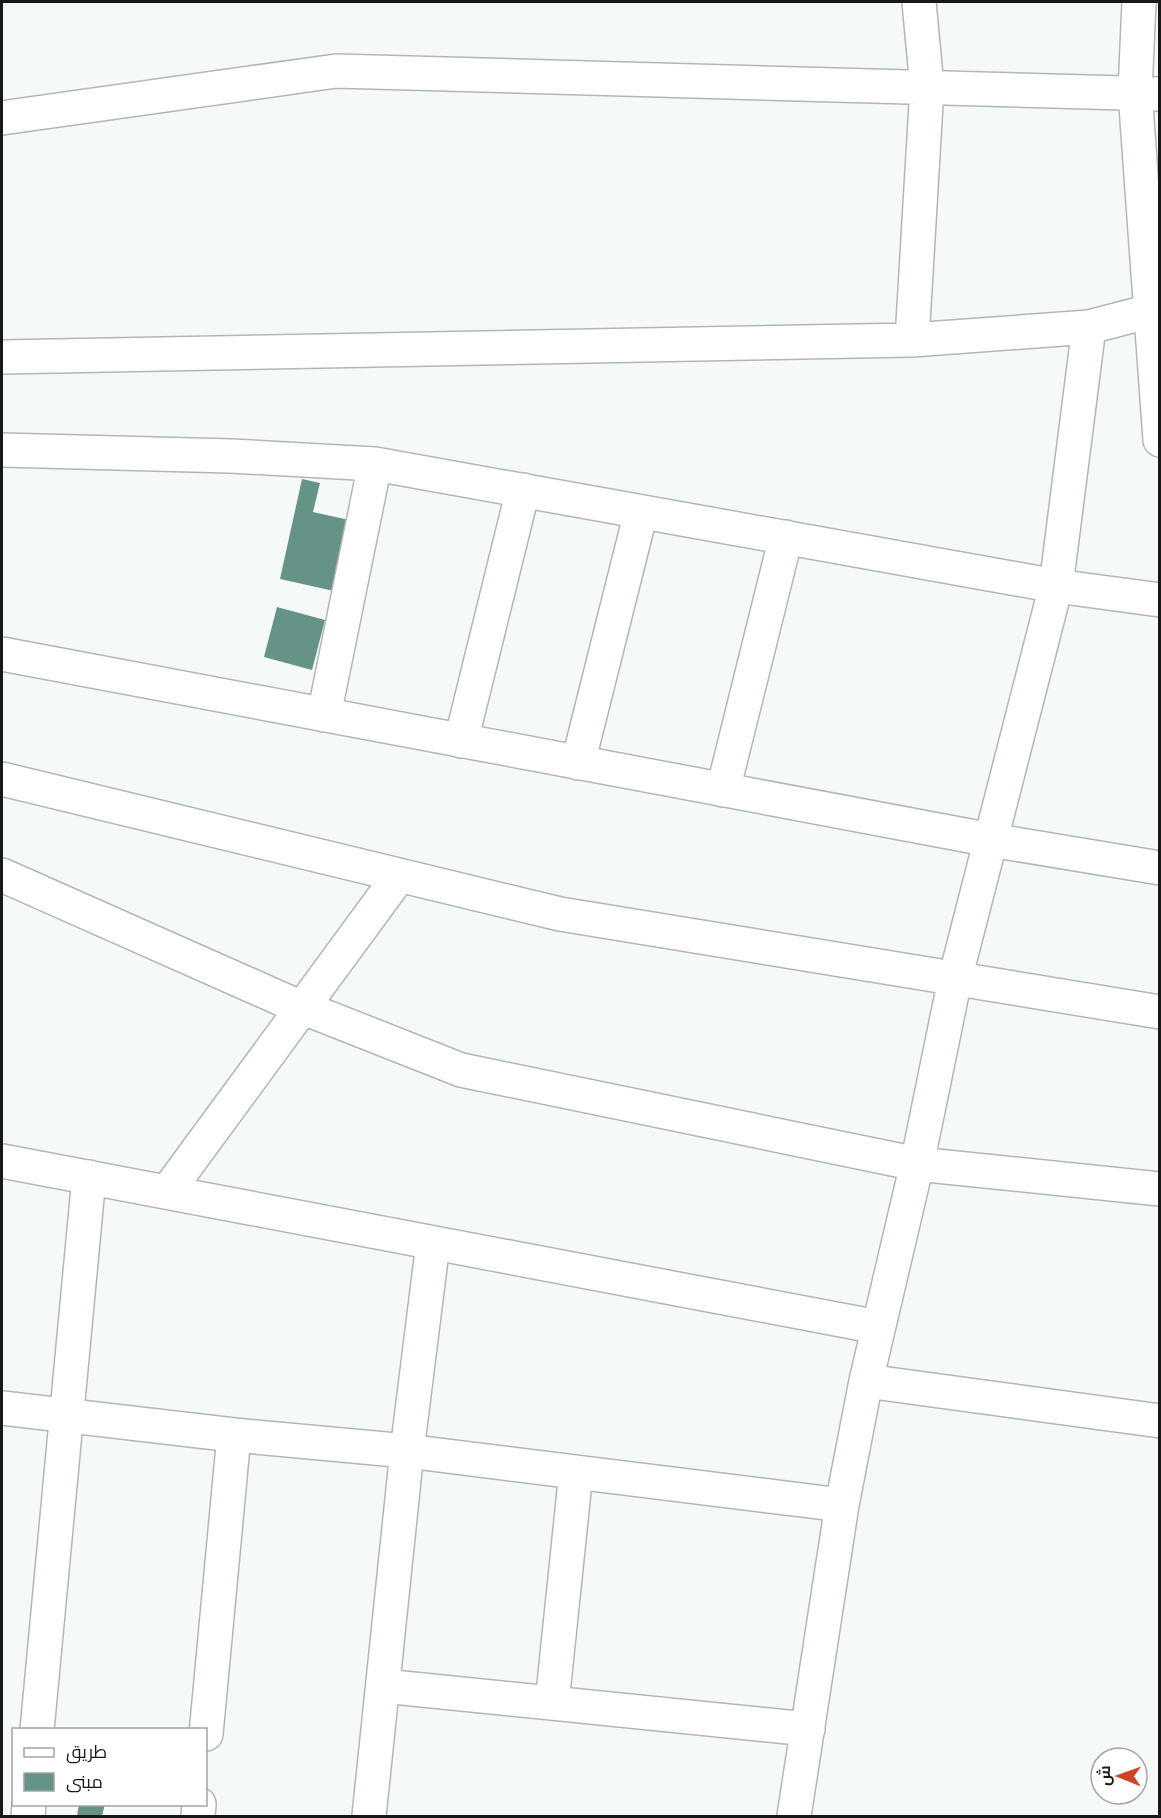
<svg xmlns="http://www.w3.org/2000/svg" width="1161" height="1818" viewBox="0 0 1161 1818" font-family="Barlow,Cairo,sans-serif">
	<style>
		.building { fill: #669387 }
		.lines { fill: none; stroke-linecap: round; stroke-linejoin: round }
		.minor-casing { stroke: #b2b7b5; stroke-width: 36 }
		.minor { stroke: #fff; stroke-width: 33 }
	</style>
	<rect width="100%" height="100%" fill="#f5faf8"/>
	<path class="building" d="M302,479L320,483L313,512L349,520L334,591L280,579Z
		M277,607L325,620L312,670L264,657Z
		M79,1804H105L102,1816H77Z"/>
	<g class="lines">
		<g class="minor-casing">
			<path id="minor" d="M1139,2L1135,92L1160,440
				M2,118L336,71L1160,94
				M912,340L927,87L919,2
				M2,357L912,340L1089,327L1151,311L1160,312
				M2,450L231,456L375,464L1056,586L1160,600
				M2,654L991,840L1160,868
				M324,715L375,464
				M461,741L523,490
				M578,763L641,512
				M2,779L560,914L1160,1012
				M723,790L786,537
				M2,875L286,1001L461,1070L917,1164L1160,1189
				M2,1161L878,1327
				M167,1192L399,876
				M866,1381L1160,1421
				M2,1408L234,1435L407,1451L842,1505
				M383,1686L808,1729
				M552,1703L576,1472
				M37,1730L89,1177
				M206,1734L234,1435
				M28,1816L29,1804
				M198,1816L199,1804
				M369,1816L407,1451L433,1243
				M794,1816L842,1505L866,1381L917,1164L955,979L1056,586L1089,327"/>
		</g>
		<use href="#minor" class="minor"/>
	</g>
	<rect width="1161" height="1818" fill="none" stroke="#171918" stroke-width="6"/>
	<rect x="12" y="1728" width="195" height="78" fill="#ffffff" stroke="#a2a3a3" stroke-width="1.5"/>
	<rect x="24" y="1748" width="30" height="9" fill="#ffffff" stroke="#a2a3a3" stroke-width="1.5"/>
	<text x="66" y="1758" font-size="18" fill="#171918">طريق</text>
	<rect x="24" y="1773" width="30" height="18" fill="#669387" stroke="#a2a3a3" stroke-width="1.5"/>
	<text x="66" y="1788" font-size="18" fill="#171918">مبنى</text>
	<g transform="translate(1119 1776) rotate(271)"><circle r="28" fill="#ffffff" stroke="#a2a3a3" stroke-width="1.5"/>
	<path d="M0-4.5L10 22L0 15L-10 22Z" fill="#ce4424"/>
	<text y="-9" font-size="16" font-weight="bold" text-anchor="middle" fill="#171918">ش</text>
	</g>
</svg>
